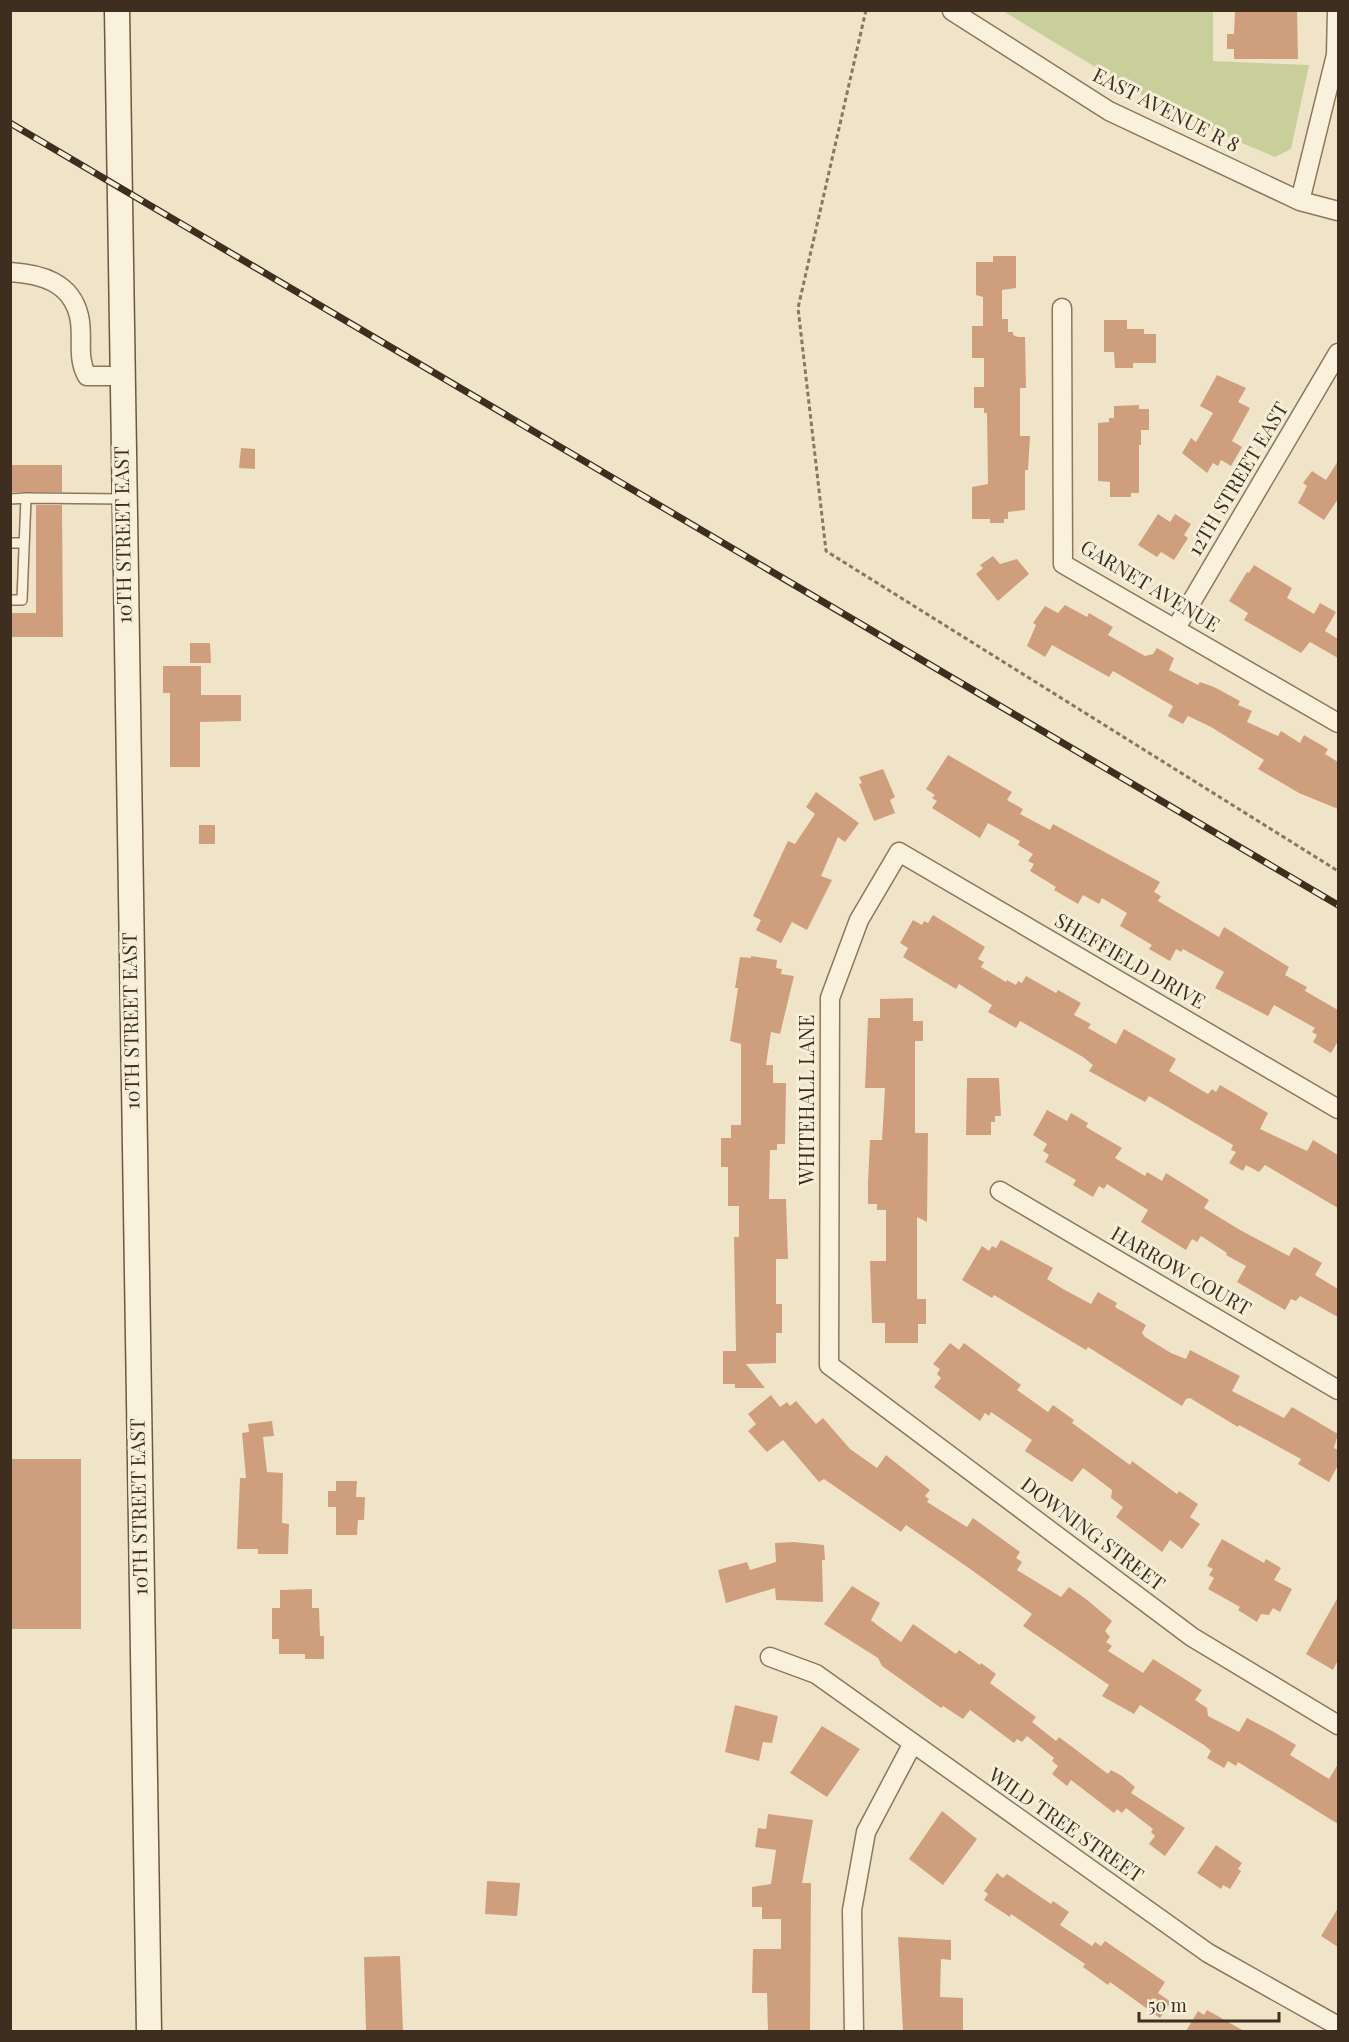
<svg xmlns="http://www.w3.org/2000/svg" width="1349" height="2042" viewBox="0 0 1349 2042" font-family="'Playfair Display',serif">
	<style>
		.green { fill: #c9cf9b }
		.building { fill: #cf9f7d }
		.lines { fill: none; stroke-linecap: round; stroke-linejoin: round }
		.service-casing { stroke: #8d765c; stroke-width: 12 }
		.minor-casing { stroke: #8d765c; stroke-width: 21 }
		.secondary-casing { stroke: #6f573f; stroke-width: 27 }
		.path { stroke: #8d765c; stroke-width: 3; stroke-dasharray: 4.5 3; stroke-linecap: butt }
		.service { stroke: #faf1dc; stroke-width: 9 }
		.minor { stroke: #faf1dc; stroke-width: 18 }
		.secondary { stroke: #faf1dc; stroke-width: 24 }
		.rail-casing { stroke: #3d2e20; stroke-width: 7 }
		.rail { stroke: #f7eed8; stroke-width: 4.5; stroke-dasharray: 14; stroke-linecap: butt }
		.labels { text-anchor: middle; stroke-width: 6; stroke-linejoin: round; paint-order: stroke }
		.street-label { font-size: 20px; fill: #3d2e20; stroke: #f7eed8 }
	</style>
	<rect width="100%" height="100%" fill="#f0e4c8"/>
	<path class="green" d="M1003,11H1213V61L1309,65L1291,149L1275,157L1171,113Z"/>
	<path class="building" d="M1235,10H1297L1298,59H1234V49H1227V34H1234Z
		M993,256H1016V288L1002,290V319H1008V332H1013V335L1018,337H1025L1026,388H1020V436H1030L1028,470H1025V510L1008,512V519H1004V523H990V519H972V487L988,484L987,413H984V408H974V387H984V358H972V326H983V297L976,295V262H993Z
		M1104,320H1127V329H1144V334H1156V363H1133V368H1115L1114,352H1104Z
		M1217,375L1246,388L1238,402L1250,408L1232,441L1242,447L1231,466L1221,460L1218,466L1213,463L1207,473L1182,453L1191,438L1196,442L1213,413L1200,406Z
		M1139,405V409H1149V430H1141V445H1139V493H1131V497H1110V482L1098,481V423L1109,422V418H1114V406Z
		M241,448L255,449V469L239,468Z
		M1338,461V499L1324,520L1298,503L1307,486L1303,483L1312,471L1326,480Z
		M10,465H62V492H10Z
		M36,505H62L63,637H10V613H36Z
		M1158,514L1170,522L1175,514L1191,524L1184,535L1188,538L1174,560L1161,552L1157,557L1138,545Z
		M993,556L1000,564L1017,559L1029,574L998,601L976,574L983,568L980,565Z
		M1254,565L1292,588L1287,598L1314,614L1320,603L1336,612L1325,631L1338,639V658L1310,642L1301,653L1244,620L1248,613L1229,601L1247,572L1249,573Z
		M1065,605L1087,617L1089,613L1113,627L1108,635L1145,656L1153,654L1157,648L1174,658L1169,670L1198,685L1200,682L1214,687L1240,701L1238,705L1252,711L1247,722L1278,736L1281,731L1300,743L1304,735L1328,749L1325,754L1338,762V809L1299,793L1258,769L1264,760L1211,727L1188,716L1183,724L1168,716L1173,706L1113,671L1109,677L1052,645L1045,657L1027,646L1036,625L1033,623L1045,606L1058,613Z
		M190,643H210L211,663H190Z
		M163,666H201V695H241V721L200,722V767H170V693H163Z
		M948,755L1012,792L1007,800L1023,809L1020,814L1050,830L1053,824L1160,882L1154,892L1161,896L1158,901L1219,937L1224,927L1289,967L1285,975L1307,987L1305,991L1338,1010V1041L1331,1053L1313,1042L1317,1035L1312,1032L1315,1028L1274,1005L1268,1016L1215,988L1224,972L1183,949L1181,952L1176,949L1170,961L1149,949L1152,945L1120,926L1127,913L1102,898L1099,904L1083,895L1078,904L1054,890L1056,887L1030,871L1034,864L1028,861L1033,854L1018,845L1020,841L988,823L980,838L932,808L937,801L932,798L935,795L926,789Z
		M883,769L895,797L890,800L895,813L874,821L859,784L862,783L859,777Z
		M816,792L859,823L845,842L838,837L821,876L832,880L807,930L792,922L781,943L756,930L761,920L753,916L788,841L795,844L815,814L806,807Z
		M199,825H215V844H199Z
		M933,915L985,947L978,959L984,962L981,967L1006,982L1007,980L1016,985L1018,981L1022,983L1026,976L1056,993L1058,990L1081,1003L1074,1015L1091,1024L1088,1028L1116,1044L1124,1029L1176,1059L1169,1071L1208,1094L1212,1089L1216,1092L1220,1085L1268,1113L1260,1129L1307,1151L1313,1140L1338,1155V1208L1265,1165L1259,1172L1246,1165L1243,1171L1229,1163L1236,1152L1231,1150L1233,1145L1149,1096L1145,1102L1089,1071L1093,1065L1083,1057L1020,1021L1016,1028L988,1012L992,1005L959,984L956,989L903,957L908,948L900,943L913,920L922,925L924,921L928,923Z
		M751,956L777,960L776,968L782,969L781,974L794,976L780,1034L771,1032L766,1065H773V1083H786L785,1144H777V1150H770L769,1199H786L788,1259H776V1304H782V1333H776V1363L746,1364L765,1388H735V1384H723V1351H736L734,1237H739V1206H728V1167H721V1138H731V1125H741V1044L730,1041L738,988H735L740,957L751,958Z
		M913,998V1021H923V1041H915V1133H928L927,1222L917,1217V1299H926V1324H918V1343H885V1323H872L870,1261H886V1210H877V1204H868V1182L870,1140H882L885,1088H865L868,1018H880V999Z
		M967,1078H999L1001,1116H995V1122H991V1135H966Z
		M1047,1110L1067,1121L1071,1113L1088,1123L1086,1127L1122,1148L1115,1158L1145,1176L1147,1172L1162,1181L1166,1173L1209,1200L1204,1208L1240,1230L1289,1256L1294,1247L1322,1263L1315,1275L1338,1289V1317L1300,1296L1296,1301L1291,1299L1285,1310L1237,1282L1246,1266L1226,1255L1227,1253L1201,1236L1197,1242L1192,1239L1186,1250L1141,1222L1148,1210L1107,1184L1104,1189L1099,1186L1093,1197L1073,1185L1076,1180L1045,1162L1049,1155L1043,1151L1047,1144L1033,1135Z
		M1001,1240L1053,1268L1047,1279L1063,1289L1091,1304L1098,1292L1117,1303L1115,1307L1146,1325L1142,1333L1145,1337L1171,1353L1186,1359L1190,1350L1240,1376L1232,1391L1284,1418L1292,1407L1338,1434L1334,1448L1338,1450V1465L1329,1482L1298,1464L1301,1459L1239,1425L1238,1427L1190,1398L1186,1399L1182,1406L1088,1347L1086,1350L994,1295L992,1298L962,1280L982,1246L989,1251L992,1246L996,1248Z
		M950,1343L959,1350L964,1343L1021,1385L1017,1390L1048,1412L1053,1405L1074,1420L1072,1423L1130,1465L1132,1461L1177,1494L1179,1491L1198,1504L1190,1517L1200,1524L1182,1549L1170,1540L1162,1552L1116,1517L1123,1507L1111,1498L1112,1490L1083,1468L1072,1482L1025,1451L1032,1440L991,1412L989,1416L985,1413L980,1421L934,1387L941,1378L937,1374L940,1369L933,1364Z
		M771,1395L780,1407L787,1402L790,1406L796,1401L816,1424L823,1418L850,1449L877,1468L886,1455L930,1490L925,1496L929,1499L927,1502L967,1527L973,1518L1020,1552L1016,1558L1022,1562L1017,1570L1061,1597L1069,1587L1086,1599L1112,1621L1105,1631L1110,1637L1106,1642L1112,1646L1108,1651L1143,1673L1153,1659L1202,1690L1195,1700L1207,1708L1208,1716L1239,1732L1247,1718L1274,1732L1296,1745L1290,1755L1329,1779L1338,1764V1824L1238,1762L1236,1766L1228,1761L1224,1768L1207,1758L1211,1751L1204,1745L1140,1705L1134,1714L1102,1696L1109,1685L1023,1626L1032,1614L966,1566L906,1525L901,1532L824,1479L819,1482L783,1440L767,1452L748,1431L756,1424L748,1414Z
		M272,1421L274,1436L263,1437L267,1472L283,1473L282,1523L289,1524L288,1554H258V1549H237L240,1478H246L242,1433L249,1432L248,1424Z
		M10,1459H81V1629H10Z
		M336,1481H357L356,1497H365L364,1520H358L357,1535H336V1507H328V1491H336Z
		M1222,1539L1264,1563L1266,1559L1281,1568L1274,1580L1292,1589L1280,1612L1273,1608L1269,1615L1261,1614L1257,1622L1238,1610L1240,1607L1208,1589L1214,1578L1209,1575L1213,1569L1207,1566Z
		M794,1542L824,1545L825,1560H822L823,1602L776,1600L775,1588L726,1603L718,1570L747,1562L750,1570L776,1562L775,1543Z
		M852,1586L880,1603L871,1620L877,1625L901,1642L913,1624L956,1654L959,1650L980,1665L981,1663L996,1674L990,1683L1036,1717L1032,1722L1056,1741L1059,1737L1108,1774L1111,1770L1122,1776L1135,1787L1131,1793L1185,1828L1165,1856L1149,1844L1155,1836L1151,1832L1153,1829L1126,1808L1122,1813L1117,1809L1114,1813L1071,1780L1067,1786L1052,1774L1058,1766L1052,1761L1054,1758L1027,1736L1022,1742L1017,1739L1014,1743L970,1710L963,1719L943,1706L941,1708L882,1666L878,1658L824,1624Z
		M312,1589V1608H319L320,1636H324V1659H305V1654H279V1639H272V1608H280V1590Z
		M1338,1597V1660L1333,1670L1306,1654Z
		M735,1705L778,1716L772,1743L763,1742L759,1761L725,1752Z
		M822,1726L860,1749L827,1797L790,1773Z
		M942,1811L977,1839L943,1885L909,1859Z
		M768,1814L813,1820L802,1883H811L810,2031H768L767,1993H752L753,1949H781V1919H762V1907H752V1887L771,1884L776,1850L755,1847L758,1828L766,1829Z
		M1216,1845L1242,1863L1238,1869L1241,1871L1230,1889L1223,1885L1221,1889L1197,1873Z
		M997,1873L1003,1878L1007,1874L1051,1904L1053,1901L1069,1912L1060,1925L1092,1946L1095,1942L1101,1946L1105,1941L1165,1982L1158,1993L1171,2002L1160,2018L1110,1982L1108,1985L1083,1967L1085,1964L1011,1914L1010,1917L984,1900L988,1894L984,1891Z
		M487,1881L520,1883L517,1916L485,1914Z
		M1338,1908V1947L1321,1936Z
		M898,1937L951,1940V1960L941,1959L940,1997L963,1998V2031H903Z
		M400,1956L403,2031H366L364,1957Z
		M1207,2010L1244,2031H1186L1198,2011L1204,2015Z"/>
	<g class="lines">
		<g class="service-casing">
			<path id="service" d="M10,499L26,498
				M10,543H24
				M10,600H22L26,498L123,499"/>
		</g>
		<g class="minor-casing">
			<path id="minor" d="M952,11L1109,111L1300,201L1338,211
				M1300,201L1336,55L1337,10
				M10,272C41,274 71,282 79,316C84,336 76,357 87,376H121
				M1062,308L1063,564L1338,723
				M1176,628L1338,353
				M1338,1109L899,852L859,920L830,998L829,1365L1192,1637L1338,1725
				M1000,1191L1338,1390
				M770,1657L816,1674L1208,1953L1338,2026
				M854,2032L852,1910L866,1832L913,1743"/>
		</g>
		<g class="secondary-casing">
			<path id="secondary" d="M117,10L149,2032"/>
		</g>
		<path class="path" d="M866,10L798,308L826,551L1338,871"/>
		<use href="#service" class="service"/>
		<use href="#minor" class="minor"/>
		<use href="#secondary" class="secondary"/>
		<g class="rail-casing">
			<path id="rail" d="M10,123L1338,905"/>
		</g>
		<use href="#rail" class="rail"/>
	</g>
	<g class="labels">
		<g class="street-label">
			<text transform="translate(1166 110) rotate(27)" y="7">EAST AVENUE R 8</text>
			<text transform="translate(1238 479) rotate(-59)" y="7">12TH STREET EAST</text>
			<text transform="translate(123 535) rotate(-91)" y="7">10TH STREET EAST</text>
			<text transform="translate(1150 586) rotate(31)" y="7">GARNET AVENUE</text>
			<text transform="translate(1130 961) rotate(30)" y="7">SHEFFIELD DRIVE</text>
			<text transform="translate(131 1021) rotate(-91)" y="7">10TH STREET EAST</text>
			<text transform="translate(807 1100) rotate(-90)" y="7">WHITEHALL LANE</text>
			<text transform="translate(1181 1271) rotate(30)" y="7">HARROW COURT</text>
			<text transform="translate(139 1507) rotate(-91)" y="7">10TH STREET EAST</text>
			<text transform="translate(1093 1534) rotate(37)" y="7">DOWNING STREET</text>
			<text transform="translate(1066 1825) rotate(35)" y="7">WILD TREE STREET</text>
		</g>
	</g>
	<rect width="1349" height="2042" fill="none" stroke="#3d2e20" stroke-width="24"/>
	<path d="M1139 2012v9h140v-9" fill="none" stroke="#3d2e20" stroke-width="3"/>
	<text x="1148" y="2012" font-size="18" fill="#3d2e20" stroke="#f7eed8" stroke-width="4.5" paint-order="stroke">50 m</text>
</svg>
